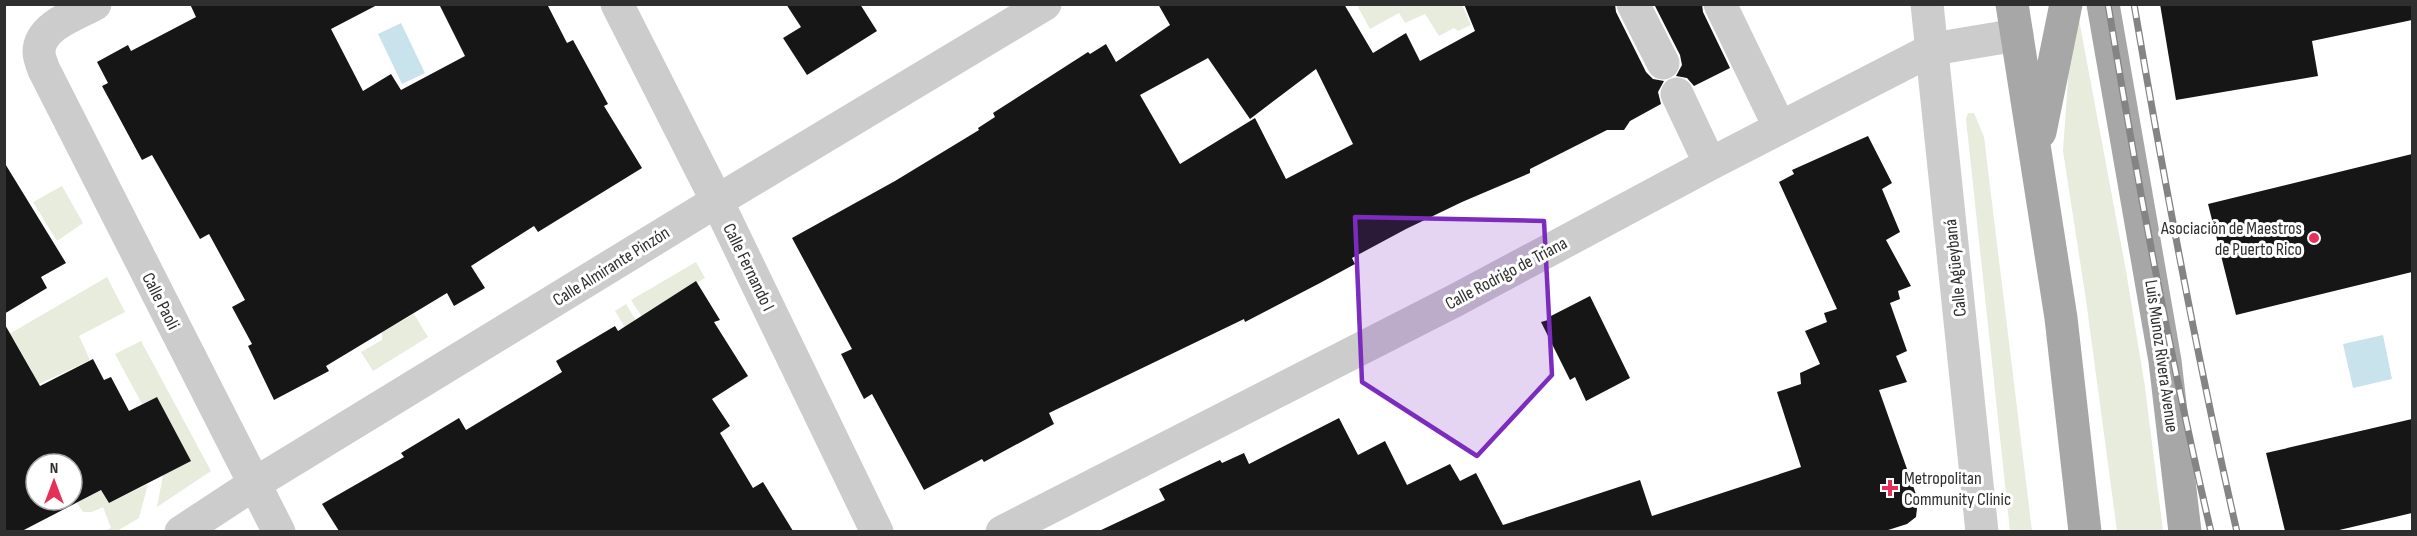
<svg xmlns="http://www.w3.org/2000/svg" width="2417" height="536" viewBox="0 0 2417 536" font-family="'Sofia Sans Condensed',sans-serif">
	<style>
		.green { fill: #e7ecdd }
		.water { fill: #c9e3ec }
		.building { fill: #161616; fill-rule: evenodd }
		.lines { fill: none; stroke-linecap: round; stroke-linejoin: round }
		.minor { stroke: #ccc; stroke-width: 33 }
		.major { stroke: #a7a7a7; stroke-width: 33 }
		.rail-casing { stroke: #848484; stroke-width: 7 }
		.rail { stroke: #fff; stroke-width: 4.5; stroke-dasharray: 14; stroke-linecap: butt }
		.marked { fill: #7b2cbf; fill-opacity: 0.2; stroke: #7b2cbf; stroke-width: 4.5; stroke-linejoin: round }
		.poi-dot { fill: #e63058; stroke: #fff; stroke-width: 2 }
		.labels { text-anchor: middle; stroke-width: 6; stroke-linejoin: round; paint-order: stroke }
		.poi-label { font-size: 18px; fill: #2f2f2f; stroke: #fff; text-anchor: end }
		.street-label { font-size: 18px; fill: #2f2f2f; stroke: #fff }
	</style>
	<rect width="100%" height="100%" fill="#fff"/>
	<path class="green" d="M1357,5H1462L1471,25L1458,31L1454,28L1439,36L1425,14L1405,23L1399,13L1370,29Z
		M2078,14L2126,271L2145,387L2163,531H2117L2086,300L2063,151L2071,36Z
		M1968,113H1974L1984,137L2032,531H2010L1966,119Z
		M62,186L83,223L57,241L33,202Z
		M696,262L705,278L650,311L645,316L674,363L670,365L679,378L672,383L688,409L680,414L713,472L709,475L689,441L667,435L653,445L651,441L662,434L650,412L631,423L618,403L649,384L639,367L646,362L615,311L626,304L636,321L642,317L631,300Z
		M107,277L125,312L79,336L90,360L18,394L32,371L13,338L5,343L4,337Z
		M414,314L428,337L373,371L361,352L382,340V332Z
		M141,341L211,471L157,507L163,475L190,461L157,397L142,404L115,354Z
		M148,484L139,518L117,531H104L111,528L103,507L92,512H83L77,503L101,490L109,503Z"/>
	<path class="water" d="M401,23L425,73L402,84L378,34Z
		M2383,335L2392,379L2353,388L2343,344Z"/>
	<path class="building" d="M190,4H379L331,29L363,91L391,74L401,90L465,56L439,4H547L567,43L573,40L608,104L604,106L642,168L538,232L534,226L471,266L485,288L454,306L447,293L326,366L329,371L274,400L248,346L252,344L232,307L245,300L209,234L200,239L152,155L142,160L102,86L108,83L97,62L128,45L131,51L196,17Z
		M786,4H860L877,31L807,75L783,38L801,27Z
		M1158,4H1344L1373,53L1406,33L1420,61L1475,31L1464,4H1615L1616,12L1646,72L1653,79L1664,81L1658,92L1661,104L1630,121L1624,130H1607L1530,169V173L1462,202L1406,229L1352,258L1355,264L1320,283L1245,322L1244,319L1049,413L1054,424L984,462L982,459L924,490L872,394L864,399L841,354L852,349L792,238L895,181L979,130L978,128L995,117L993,113L1088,52L1090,54L1106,44L1116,62L1170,25ZM1208,58L1250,119L1316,69L1353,144L1286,179L1255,118L1180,164L1140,95Z
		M1654,4H1702L1703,12L1730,68L1694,86L1687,78L1676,76L1682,65L1680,55Z
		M2160,4H2412V20L2312,41L2318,76L2176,100Z
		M1868,136L1892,183L1882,189L1900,232L1886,240L1911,286L1898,291L1900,299L1890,303L1907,351L1896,356L1907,382L1879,390L1918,500L1916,517L1907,524L1885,531H1099L1165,500L1159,489L1220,460L1222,463L1244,453L1249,464L1339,418L1358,455L1385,441L1407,485L1450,464L1460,481L1476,473L1503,525L1640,480L1652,516L1801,467L1777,392L1801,384L1800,373L1820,364L1805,331L1827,322L1824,313L1837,309L1779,182L1794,174L1792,170Z
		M2412,154V272L2236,315L2208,204Z
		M4,162L66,263L41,277L47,288L4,314Z
		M696,281L720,320L714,322L748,376L712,399L730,426L720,433L753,488L763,482L793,531H339L322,504L404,457L401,453L459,418L466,430L562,372L556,361L615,326L618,331Z
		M1590,296L1630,378L1586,401L1575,377L1570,380L1541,322L1548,320L1547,318Z
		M4,323L40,386L93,359L104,380L111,377L129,411L157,397L191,461L109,503L101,490L22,531H4ZM36,464H72V500H36Z
		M2412,419V513L2335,531H2285L2266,453Z"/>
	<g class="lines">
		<path class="minor" d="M95,4C77,14 39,26 39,52C39,57 42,65 44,70L279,532
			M617,4L717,201L877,532
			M1633,4L1663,63
			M1720,4L1780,128
			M1927,4L1982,532
			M1677,94L1710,164
			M181,532L254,484L717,201L1045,4
			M1002,532L1456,300L1710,164L1933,49L2017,35"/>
		<path class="major" d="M2012,4L2061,318L2085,532
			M2103,4L2165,361L2185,532
			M2040,132L2066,4"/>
		<g class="rail-casing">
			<path id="rail" d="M2108,4C2137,181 2170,357 2211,532
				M2134,4C2164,181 2197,357 2237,532"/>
		</g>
		<use href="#rail" class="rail"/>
	</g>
	<path class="marked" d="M1355,217L1544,221L1552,375L1477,456L1362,382Z"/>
	<g class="poi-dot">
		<circle cx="2314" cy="238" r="6"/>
		<path d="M1887 479h6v6h6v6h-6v6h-6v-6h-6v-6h6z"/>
	</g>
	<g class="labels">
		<g class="poi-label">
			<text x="2302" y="234">Asociación de Maestros<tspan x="2302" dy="21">de Puerto Rico</tspan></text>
			<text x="1904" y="484" text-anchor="start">Metropolitan<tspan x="1904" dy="21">Community Clinic</tspan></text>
		</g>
		<g class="street-label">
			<text transform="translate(611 266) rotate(-32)" y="6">Calle Almirante Pinzón</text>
			<text transform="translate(749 267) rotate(64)" y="6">Calle Fernando I</text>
			<text transform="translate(1955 268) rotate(-96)" y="6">Calle Agüeybaná</text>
			<text transform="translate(1506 273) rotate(-28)" y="6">Calle Rodrigo de Triana</text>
			<text transform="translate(161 301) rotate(63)" y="6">Calle Paoli</text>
			<text transform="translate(2162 356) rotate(82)" y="6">Luis Munoz Rivera Avenue</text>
		</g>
	</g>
	<rect width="2417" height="536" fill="none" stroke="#2f2f2f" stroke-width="12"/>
	<g transform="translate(54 482)"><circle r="28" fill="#ffffff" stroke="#acacac" stroke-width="1.5"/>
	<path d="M0-4.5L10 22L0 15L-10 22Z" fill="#e63058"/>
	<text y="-9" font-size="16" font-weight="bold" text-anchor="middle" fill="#2f2f2f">N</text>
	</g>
</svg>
